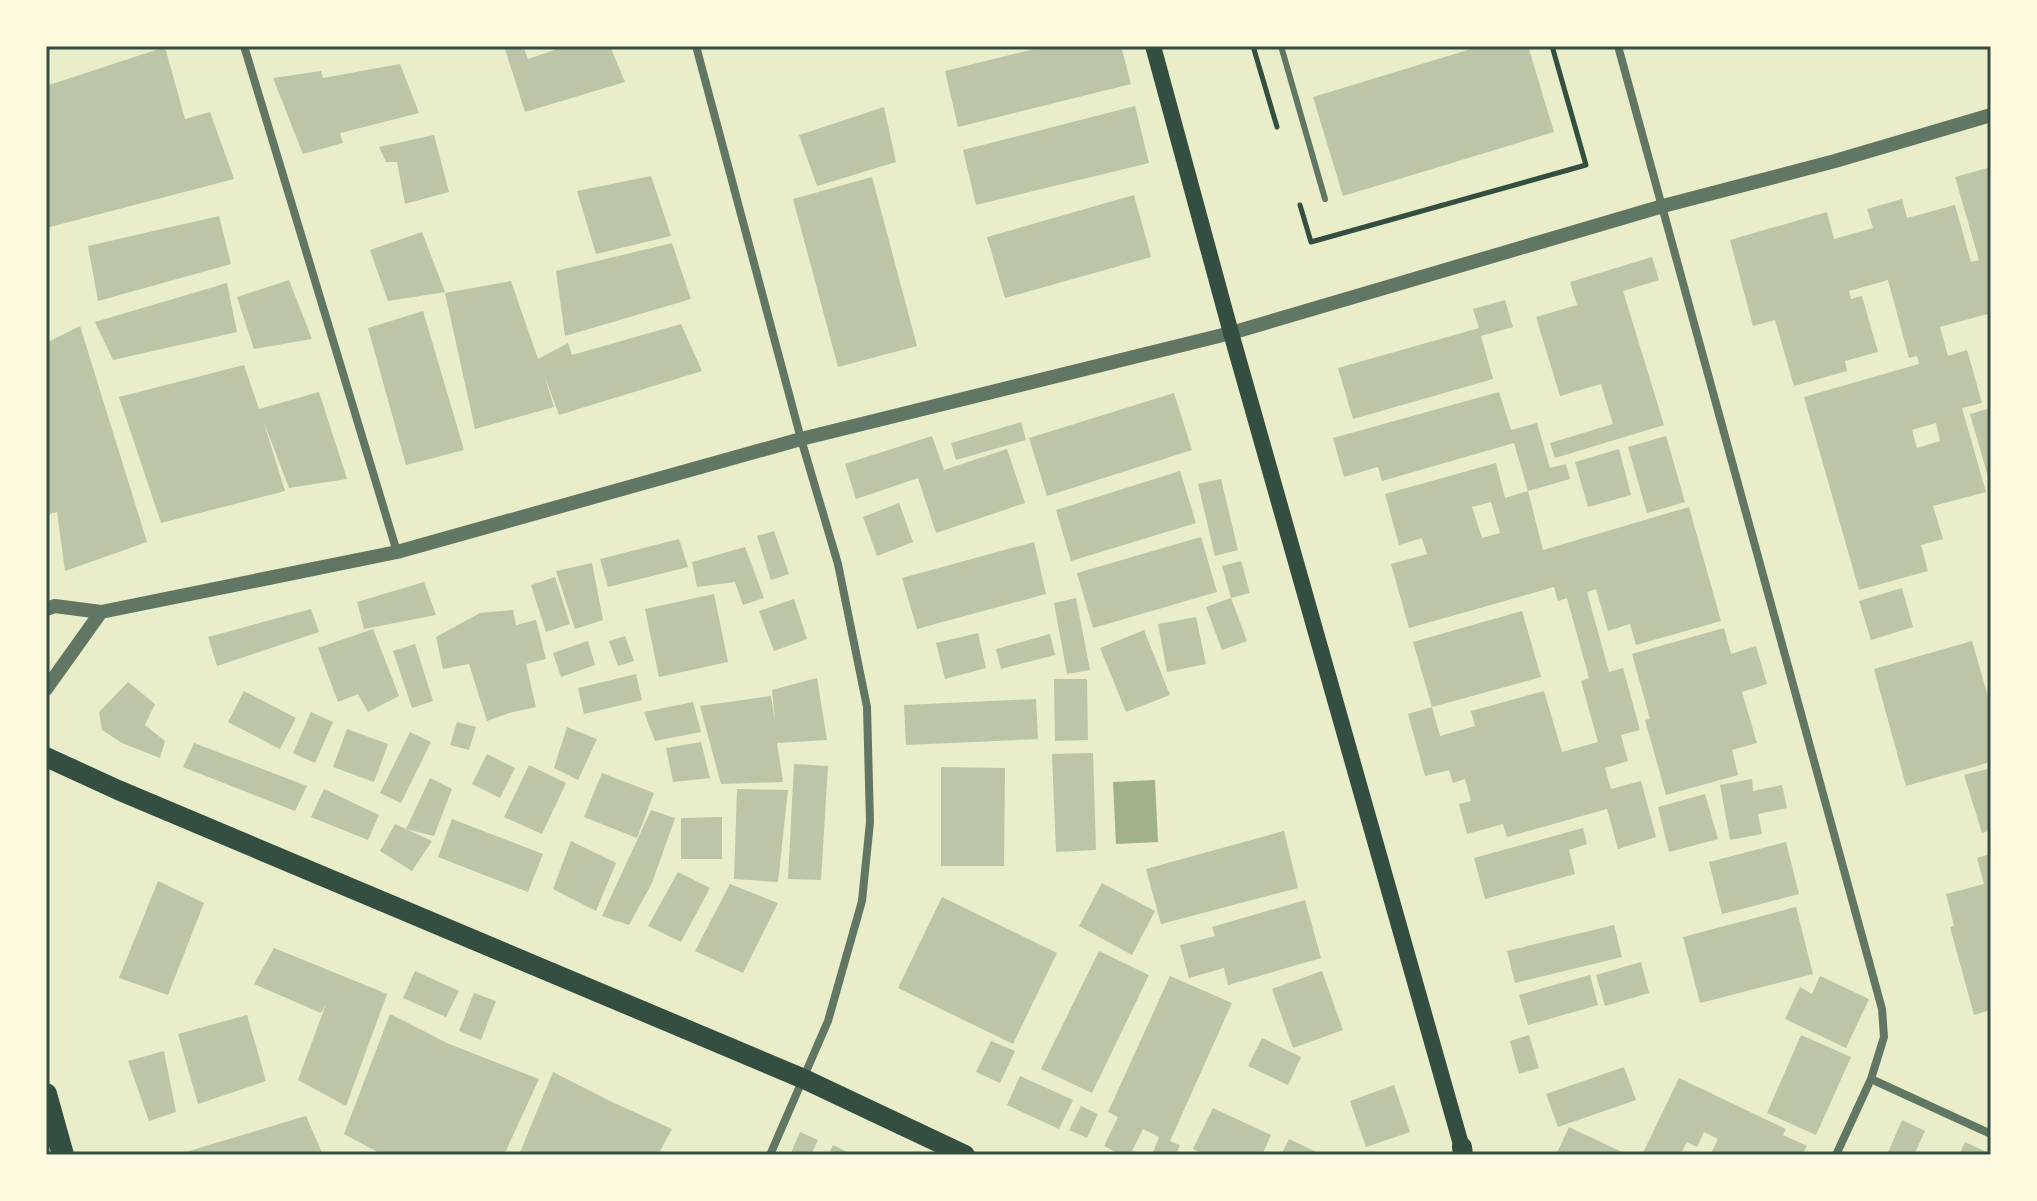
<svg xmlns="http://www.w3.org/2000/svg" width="2037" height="1201" viewBox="0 0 2037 1201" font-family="'Playfair Display',serif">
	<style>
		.water { fill: #a3b18a }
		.building { fill: #bcc5a7; fill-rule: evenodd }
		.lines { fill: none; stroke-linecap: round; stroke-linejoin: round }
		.path { stroke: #344e41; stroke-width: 5 }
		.service { stroke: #617663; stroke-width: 6 }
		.minor { stroke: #617663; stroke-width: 8 }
		.tertiary { stroke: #617663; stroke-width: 14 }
		.secondary { stroke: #344e41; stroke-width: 16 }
		.primary { stroke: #344e41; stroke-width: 20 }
		.trunk { stroke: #344e41; stroke-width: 22 }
		.neatline { fill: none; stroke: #344e41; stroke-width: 3 }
	</style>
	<rect width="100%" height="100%" fill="#e9edc9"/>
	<path class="water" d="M1155,780L1158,842L1116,844L1113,782Z"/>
	<path class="building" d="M512,46H523L528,59L566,46H610L625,82L525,112L505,49Z
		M1047,46H1121L1131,84L958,127L945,71Z
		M1481,46H1528L1554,132L1343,196L1313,97Z
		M165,47L185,119L210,112L234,179L46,228V86Z
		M400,64L419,113L340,133L343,143L303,154L273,78L321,71L323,78Z
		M1135,106L1149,163L976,205L963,150Z
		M884,107L896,162L817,186L799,135Z
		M434,135L449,192L405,204L397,162H386L379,147Z
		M1991,167V313L1940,327L1948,356L1967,350L1982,403L1962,408L1986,492L1933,506L1943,539L1921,545L1928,571L1859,590L1804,397L1919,364L1917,356L1909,358L1888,280L1849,291L1851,299L1862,296L1878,352L1845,361L1847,371L1794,386L1775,320L1753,326L1730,240L1827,212L1834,239L1873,228L1867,209L1902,199L1907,218L1955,205L1971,262L1979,260L1955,177ZM1936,423L1940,441L1917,448L1912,430Z
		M651,176L671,236L596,254L577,191Z
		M872,177L917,346L838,367L793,199Z
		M1134,195L1151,257L1005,298L987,237Z
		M219,216L231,264L98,301L88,246Z
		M422,232L445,292L388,301L370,250Z
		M672,243L691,299L565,336L556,271Z
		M1652,257L1659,280L1623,291L1664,425L1555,458L1550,443L1613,424L1601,384L1560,396L1536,317L1577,305L1570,282Z
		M289,280L312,339L254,349L237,297Z
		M511,281L538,359L568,343L572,355L681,324L702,371L559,415L544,375L554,407L475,429L445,293Z
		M227,283L237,332L113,360L95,322Z
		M1505,300L1513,327L1481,336L1493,379L1353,419L1338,368L1479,328L1473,309Z
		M423,311L464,450L406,465L368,328Z
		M80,326L147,542L65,571L57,512L46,515V343Z
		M244,365L259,409L319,392L347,479L289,488L263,420L285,491L161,523L119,397Z
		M1499,392L1511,430L1537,423L1550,468L1566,464L1570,479L1528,491L1514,443L1382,481L1378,467L1344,477L1333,438Z
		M1174,393L1192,450L1047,496L1029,438Z
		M1991,408V477H1988L1970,414Z
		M1021,422L1026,440L956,460L951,443Z
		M932,436L944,470L1007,449L1025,503L936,533L918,478L856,499L845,464Z
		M1666,436L1685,502L1647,513L1628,447Z
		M1619,449L1631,495L1588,507L1575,462Z
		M1496,463L1505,498L1528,491L1543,550L1689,507L1721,621L1636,645L1630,624L1608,631L1596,589L1587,592L1609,672L1623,668L1640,730L1621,735L1628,761L1605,768L1611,789L1641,781L1656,837L1618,849L1607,809L1507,837L1503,824L1467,834L1459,804L1471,801L1465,779L1453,783L1449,770L1425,776L1408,714L1432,707L1440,736L1475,726L1471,711L1544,691L1562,752L1598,742L1581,681L1589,678L1567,598L1558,601L1554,587L1409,628L1391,564L1427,554L1422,538L1399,545L1385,494ZM1491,502L1500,533L1482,538L1472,507Z
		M1180,471L1196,523L1071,561L1056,510Z
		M1221,479L1238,550L1215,556L1198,484Z
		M899,503L913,542L877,556L863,517Z
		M774,531L789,574L771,580L757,536Z
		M1201,537L1217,592L1093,628L1077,573Z
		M679,539L688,567L608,587L600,559Z
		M1034,542L1046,594L917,629L902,578Z
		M745,547L764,598L743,605L735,582L697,587L692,562Z
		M1241,561L1250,593L1231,598L1222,566Z
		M592,563L603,620L575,629L556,571Z
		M555,577L570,624L546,632L531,585Z
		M424,582L436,615L364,629L357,602Z
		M1902,588L1913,627L1871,640L1859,601Z
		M714,594L728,662L659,677L645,609Z
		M1076,598L1090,670L1067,674L1054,603Z
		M1231,598L1247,641L1222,650L1206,607Z
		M794,599L807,639L774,651L759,611Z
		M311,609L319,632L217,666L208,637Z
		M513,610L516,625L536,620L546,659L526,664L536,707L509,713L487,721L469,664L443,669L436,637L480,613Z
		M1522,611L1541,677L1432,707L1413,642Z
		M1196,617L1206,664L1167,672L1158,624Z
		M1724,628L1731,654L1756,646L1767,684L1742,692L1757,743L1732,750L1738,775L1666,795L1645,720L1650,719L1632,654Z
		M373,629L399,696L368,712L358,694L338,702L318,648Z
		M1144,630L1170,695L1126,712L1100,648Z
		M978,633L986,668L945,679L936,643Z
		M1050,634L1055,655L1001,669L996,649Z
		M625,636L634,661L618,666L609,641Z
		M588,641L595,665L561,677L553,653Z
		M1972,641L1991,707V762L1906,786L1874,669Z
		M415,644L433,701L412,708L393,651Z
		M636,674L642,700L584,714L578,688Z
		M817,678L827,740L777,743L783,782L721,784L700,706L771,696L775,721L772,690Z
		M1054,679H1087L1088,740L1055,741Z
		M128,682L155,704L145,725L165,741L160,758L122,743L102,730L99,712Z
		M244,691L296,718L280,749L228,722Z
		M1036,699L1038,739L906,745L904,705Z
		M693,702L701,732L655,741L644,712Z
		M311,712L333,722L315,763L293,753Z
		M457,722L476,727L469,750L450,745Z
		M567,727L597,739L578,780L554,768Z
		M347,729L388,744L374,782L333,767Z
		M410,732L431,742L401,803L380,793Z
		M701,742L710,778L673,782L666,748Z
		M194,743L307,786L295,811L183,767Z
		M1093,753L1096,850L1056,852L1052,754Z
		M487,754L515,768L500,798L472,784Z
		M794,764L828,766L821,880L788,879Z
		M529,765L566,783L542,834L504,817Z
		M941,767L1005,768L1004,866H941Z
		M1991,768V830L1982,833L1964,775Z
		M602,773L654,793L637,838L584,817Z
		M430,778L452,789L434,836L406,829L432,841L412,871L380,851L395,824L406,829Z
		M1752,779L1753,791L1782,785L1787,808L1758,814L1762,834L1730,840L1720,785Z
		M324,789L379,815L368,840L311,817Z
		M737,789L788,790L778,882L734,879Z
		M1705,794L1718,839L1669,852L1658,807Z
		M651,810L675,818L652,883L629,925L602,916Z
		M722,817V859H681V818Z
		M452,819L543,854L528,892L438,857Z
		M1583,828L1587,844L1569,850L1575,874L1485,899L1474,858Z
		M1284,831L1298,888L1161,924L1146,869Z
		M571,841L616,863L596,911L553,889Z
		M1786,842L1799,894L1722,914L1709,862Z
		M1991,854V1010L1974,1015L1950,927L1954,926L1946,894L1984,884L1977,858Z
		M678,872L710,888L681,942L648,926Z
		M158,881L204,903L168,995L119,978Z
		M1102,883L1155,911L1132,955L1079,926Z
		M730,884L778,903L743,973L695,951Z
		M942,897L1057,953L1013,1044L898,988Z
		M1305,900L1321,958L1228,985L1224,968L1189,978L1180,945L1215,936L1212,927Z
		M1796,907L1813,974L1700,1003L1683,937Z
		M1614,925L1622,957L1515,983L1507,951Z
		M274,948L387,994L346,1106L298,1080L326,1004L321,1013L254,984Z
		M1099,951L1149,975L1092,1093L1041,1069Z
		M1641,962L1649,993L1605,1006L1596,975Z
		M415,971L459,991L446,1017L403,998Z
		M1322,971L1343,1030L1293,1048L1272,989Z
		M1590,975L1598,1005L1528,1025L1519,995Z
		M1170,976L1232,1003L1170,1141L1180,1145L1176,1155H1152L1159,1137L1143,1129L1130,1155H1121L1104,1146L1118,1117L1108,1112Z
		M1820,976L1869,999L1846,1048L1785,1019L1800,987L1812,994Z
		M474,993L496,1001L481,1040L459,1031Z
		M390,1014L449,1044L539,1079L504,1155H383L344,1134Z
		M247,1015L266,1081L198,1104L178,1034Z
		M1529,1035L1539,1068L1519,1074L1510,1041Z
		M1801,1035L1851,1057L1816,1135L1767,1113Z
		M1262,1038L1301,1057L1288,1085L1248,1066Z
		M991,1041L1015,1051L1000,1083L976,1072Z
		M164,1051L176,1112L149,1121L128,1061Z
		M1624,1067L1636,1100L1558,1127L1546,1094Z
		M553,1072L612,1102L672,1129L658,1155H519Z
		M1020,1076L1073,1100L1059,1129L1007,1105Z
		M1679,1078L1786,1129L1783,1135L1807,1146L1802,1155H1710L1718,1139L1704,1132L1697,1147L1687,1142L1680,1155H1642Z
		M1394,1085L1410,1132L1366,1147L1350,1101Z
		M1081,1106L1098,1114L1087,1138L1069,1130Z
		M1213,1108L1271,1135L1262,1155H1205L1193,1149Z
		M306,1116L323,1155H179V1154Z
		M1902,1120L1925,1131L1914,1155H1887Z
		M1569,1127L1628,1155H1556Z
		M800,1132L818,1140L811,1155H790Z
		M1289,1139L1323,1155H1281Z
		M1965,1142L1991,1154V1155H1959Z
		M833,1145L853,1155H828Z"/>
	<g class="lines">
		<path class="path" d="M1253,46L1277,127
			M1300,205L1311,242L1586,165L1552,46"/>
		<path class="service" d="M1281,46L1325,199"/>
		<path class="minor" d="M244,46L397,552
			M696,46L801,439L838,564L867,707L870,822L862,901L828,1021L770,1155
			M1618,46L1882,1009L1884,1037L1871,1079L1836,1155
			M1871,1079L1991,1134"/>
		<path class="tertiary" d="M46,609L55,606L101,612L397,552L801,439L1231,333L1663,206L1835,161L1991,115
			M46,689L101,612"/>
		<path class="secondary" d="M1153,46L1231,333L1464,1155"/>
		<path class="primary" d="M46,757L118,790L804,1079L965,1155
			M1462,1147L1463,1155"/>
		<path class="trunk" d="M46,1094L63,1155"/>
	</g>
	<rect width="2037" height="1201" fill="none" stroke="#fefae0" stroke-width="96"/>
	<rect x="48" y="48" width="1941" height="1105" class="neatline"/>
</svg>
